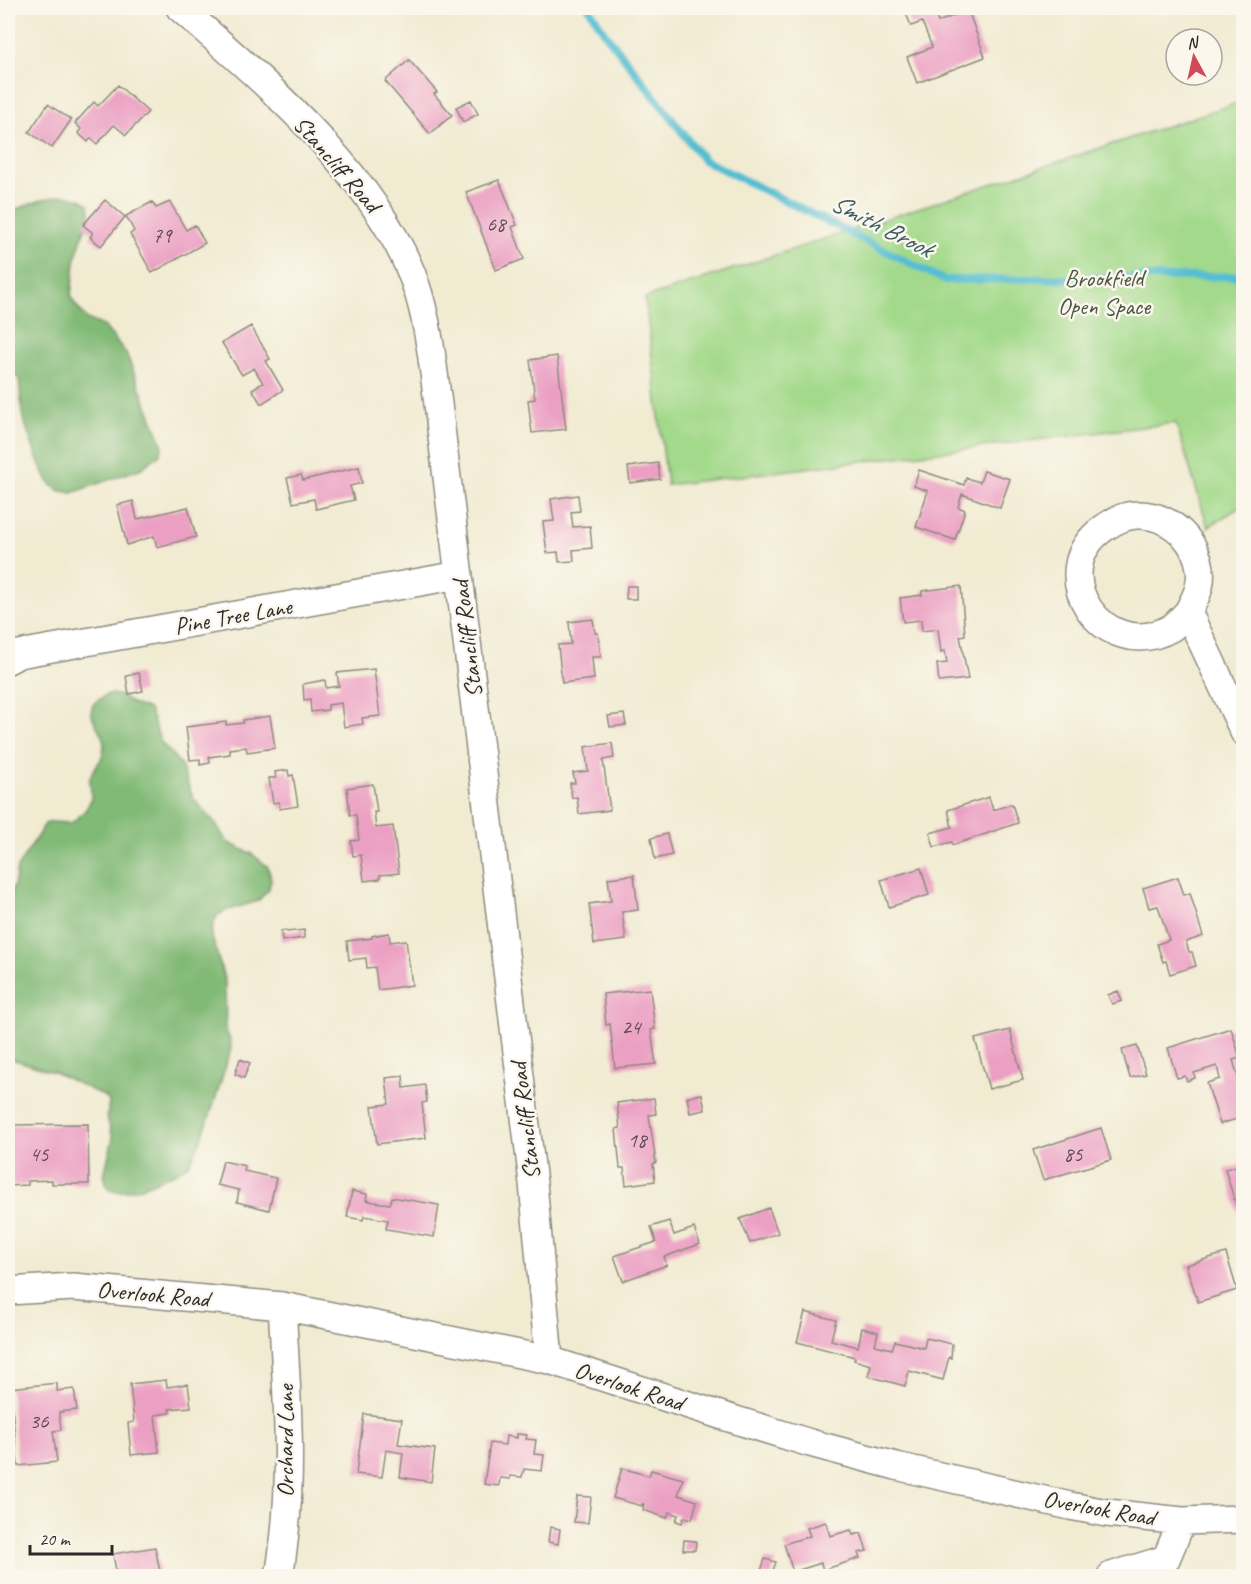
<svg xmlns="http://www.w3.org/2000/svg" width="1251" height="1584" viewBox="0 0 1251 1584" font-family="Caveat,sans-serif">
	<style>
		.green { fill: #a2d98a; stroke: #66825a; stroke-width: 1.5 }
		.forest { fill: #81b976; stroke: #567250; stroke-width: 1.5 }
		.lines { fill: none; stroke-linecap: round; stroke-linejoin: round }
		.stream { stroke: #55bed1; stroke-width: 8 }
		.building { fill: #eb9fc3 }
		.minor-casing { stroke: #8e8b7e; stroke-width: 30 }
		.minor { stroke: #fff; stroke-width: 27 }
		.labels { text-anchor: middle; stroke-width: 5; stroke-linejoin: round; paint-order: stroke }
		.number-label { font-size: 21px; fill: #5b4851 }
		.street-label { font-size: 24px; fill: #2b2b2b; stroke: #fbf7ec }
		.park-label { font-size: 24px; fill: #495643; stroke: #fbf7ec }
		.water-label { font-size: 26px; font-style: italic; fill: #3a5e65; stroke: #fbf7ec }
	</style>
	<rect width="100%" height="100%" fill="#fbf7ec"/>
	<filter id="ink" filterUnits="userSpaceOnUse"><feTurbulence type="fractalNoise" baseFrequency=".0167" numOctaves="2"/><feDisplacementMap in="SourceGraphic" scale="12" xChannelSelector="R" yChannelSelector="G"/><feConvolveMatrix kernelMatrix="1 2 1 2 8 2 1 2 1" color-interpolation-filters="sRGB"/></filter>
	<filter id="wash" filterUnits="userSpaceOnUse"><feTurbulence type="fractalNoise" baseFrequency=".008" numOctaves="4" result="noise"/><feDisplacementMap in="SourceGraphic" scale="24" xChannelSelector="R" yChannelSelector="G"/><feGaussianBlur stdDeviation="1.35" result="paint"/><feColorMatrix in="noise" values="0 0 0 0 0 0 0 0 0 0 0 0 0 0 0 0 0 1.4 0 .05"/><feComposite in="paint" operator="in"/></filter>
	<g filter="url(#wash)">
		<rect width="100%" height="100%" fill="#f1ebd2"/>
		<path class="green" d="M1243,101V505L1208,527L1176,423L667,485L645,298Z"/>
		<path class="forest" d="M65,195L80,199L89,204L90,213L76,256L71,294L74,303L87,319L104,326L126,353L163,446L159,455L142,468L72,493L57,490L48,481L38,461L22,415L19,379L8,367V212L44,199Z
			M109,694L119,695L133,704L149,709L161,742L181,765L193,798L216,824L227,842L252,854L268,867L271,879L269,889L258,901L225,911L217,916L213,925L212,937L225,981L226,1030L230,1040L231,1049C223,1072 201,1154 186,1166C176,1174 164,1178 152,1183C138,1189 123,1194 108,1189L104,1175L113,1138L107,1118L109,1101L104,1096L54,1072L8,1058V896L14,886L17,868L45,824L51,822L71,823C80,816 89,809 91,797C92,791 89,784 90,778C94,764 104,764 104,744C103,725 73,709 109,694Z"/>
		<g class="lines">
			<path class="stream" d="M589,8L604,32L704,160L944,280L1244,276"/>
		</g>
		<g id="blocks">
			<path class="building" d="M904,8H932L938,22L968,10L985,57L917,83L907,57L932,47L922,22L911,26Z
				M409,60L437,92L434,94L452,115L430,134L385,81Z
				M118,85L148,112L126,135L114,125L97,144L91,138L88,142L78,133L81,129L75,123L94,102L98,106Z
				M471,100L478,114L463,122L456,107Z
				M48,104L71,120L52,148L29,132Z
				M499,180L517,225L512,227L524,259L496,270L466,192Z
				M105,200L125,217L101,246L90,237L93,233L83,225Z
				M152,202L156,208L170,202L186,230L195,225L205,243L152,273L130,234L134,231L126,216Z
				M251,326L270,359L266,361L283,390L261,404L252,389L263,383L254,368L242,375L222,343Z
				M557,356L566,429L532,433L528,400L535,399L530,360Z
				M658,463L660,479L630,483L628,467Z
				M359,467L362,483L350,486L354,500L316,509L314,499L293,503L287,478L301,475L303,480Z
				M919,470L964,485L966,478L980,482L984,471L1010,479L1000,508L962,494L958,507L965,510L955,540L916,527L928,491L914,486Z
				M578,495L580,511L571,512L573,527L590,526L592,548L573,550L574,561L559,562L558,552L547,553L543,522L554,521L551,499Z
				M133,501L137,519L188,507L196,537L157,547L154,536L127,545L117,505Z
				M627,586H636V599H626Z
				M961,586L965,635L960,636L968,679L939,682L937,664L947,663L945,651L941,652L938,629L922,631L921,620L903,622L900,598L922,595V591Z
				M593,619L595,633H598L601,657H592L594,679L562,683L558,645L571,644L569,622Z
				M374,669L380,716L362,718L363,724L344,727L341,703L328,705V710L311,712L310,699L304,700L303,684L325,680L326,688L339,686L337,673Z
				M139,673L143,691L129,694L126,676Z
				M624,714L626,725L610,727L608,716Z
				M270,716L275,748L247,752L246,747L230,749V754L209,757L210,763L200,765V759L190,760L186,727L226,722V725L243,723V720Z
				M612,743L614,758L603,760L610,810L579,814L577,797L572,798L570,783H575L573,773L588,771L585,747Z
				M288,770L289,776L293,775L298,806L280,809L279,802L273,803L269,778H276L275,772Z
				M373,784L377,812H374L376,828L393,826L399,873L380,875V879L364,881L361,855L353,856L351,841L359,840L356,815H350L347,788Z
				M989,797L993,810L1012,804L1018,823L953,845L952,842L934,847L930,833L952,827L948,810Z
				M667,834L672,855L655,859L651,838Z
				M921,868L929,895L889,907L881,880Z
				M634,875L638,910L622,912L626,940L594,944L589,904L611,901L608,878Z
				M1178,877L1184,895L1190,893L1203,936L1186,942L1189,952H1192L1196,966L1170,974L1166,961L1163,962L1157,944L1169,940L1158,906L1149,908L1143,888Z
				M286,930L287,932L304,930V938L282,941L281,931Z
				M389,933L390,942L406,940L412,985L378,990L375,967L367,968L366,958L349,960L347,941L372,938V936Z
				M650,989L655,1029L651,1030L656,1064L615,1068L610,1024L606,1025L603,994Z
				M1118,991L1122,1001L1112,1004L1108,995Z
				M1231,1028L1240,1058L1233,1060L1241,1087L1244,1086V1117L1220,1124L1207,1083L1220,1079L1217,1066L1194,1073L1195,1078L1187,1081L1185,1076L1177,1078L1168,1048Z
				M1010,1030L1023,1080L989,1089L975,1039Z
				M1137,1046L1146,1074L1130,1078L1122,1050Z
				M240,1059L250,1063L244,1078L235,1074Z
				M403,1076L404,1088L425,1085L427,1102L422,1103L426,1138L377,1144L372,1106L389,1104L386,1078Z
				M702,1094L705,1110L690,1113L687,1097Z
				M654,1098L656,1114L649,1115L656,1163L653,1164L655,1181L626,1185L624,1168H620L616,1129L620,1128L617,1103Z
				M88,1124L89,1184H52V1180L28,1181V1185L8,1186V1125Z
				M1101,1128L1111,1160L1043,1180L1033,1150Z
				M223,1161L245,1166L244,1171L276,1178L269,1210L237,1202L239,1190L217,1185Z
				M1244,1164V1228H1243L1225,1169Z
				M352,1191L367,1194L366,1200L374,1202L390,1204L392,1197L439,1205L434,1237L386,1229L388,1220L364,1216L363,1220L347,1217Z
				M769,1208L778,1233L750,1243L740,1219Z
				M669,1221L674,1235L694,1228L700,1244L664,1257L667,1265L623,1281L614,1256L656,1242L651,1227Z
				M1226,1253L1237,1290L1198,1302L1186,1265Z
				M805,1312L836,1320L831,1340L858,1347L862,1328L878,1332L875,1345L892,1349L895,1341L924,1348L926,1338L952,1344L951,1358L949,1357L943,1380L909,1371L905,1386L868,1376L871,1365L854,1360L855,1357L797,1342Z
				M166,1380L167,1387L188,1384L191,1407L169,1409L170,1413L155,1415L159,1452L131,1455L128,1423L134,1422L130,1384Z
				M57,1383V1391L74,1389L77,1410L59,1412L61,1430L53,1431L57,1462L18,1466L10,1388Z
				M364,1414L402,1419L398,1444L435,1449L431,1482L400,1477L403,1453L386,1450L382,1477L356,1474Z
				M517,1434L527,1435L526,1439L536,1440L534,1454L544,1455L542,1471L524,1469L522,1477L510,1476V1479L500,1478L499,1486L484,1484L490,1443L505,1445L506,1436L517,1438Z
				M622,1468L649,1476L651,1470L683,1479L678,1495L697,1501L692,1519L684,1517L682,1523L676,1521L678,1515L669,1512L667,1518L643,1510L644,1504H642V1506L613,1498Z
				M577,1496L591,1497L588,1523L574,1522Z
				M826,1522L830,1536L851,1530L853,1535L861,1533L867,1551L858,1553L860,1558L823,1570L821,1563L793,1572L784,1544L810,1536L807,1528Z
				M550,1527L560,1529L558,1544L548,1542Z
				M684,1540L696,1541L695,1550H683Z
				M155,1547L161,1576H108L107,1572L116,1571L113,1554Z
				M765,1559L776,1562L771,1576L760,1574Z"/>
		</g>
	</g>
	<g filter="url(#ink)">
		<use href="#blocks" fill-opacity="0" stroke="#8e8b7e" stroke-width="1.5"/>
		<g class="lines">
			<g class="minor-casing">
				<path id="minor" d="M180,8C264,81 387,185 419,295C430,333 434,373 439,412L533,1183L549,1360
					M1188,612C1183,617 1177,624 1171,628C1104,666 1041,572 1104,528C1114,521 1124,515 1137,515C1173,513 1208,550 1199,587C1197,596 1192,604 1188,612L1244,732
					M8,660L19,654L459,575
					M8,1291L73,1287L282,1306L549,1360L726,1417L810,1443L896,1466L1070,1506L1107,1513L1182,1521L1244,1519
					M279,1576C295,1487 287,1396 282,1306
					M1111,1576L1166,1559L1182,1521"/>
			</g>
			<use href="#minor" class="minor"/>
		</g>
	</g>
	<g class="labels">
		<g class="number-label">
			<text x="496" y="231">68</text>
			<text x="162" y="242">79</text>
			<text x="631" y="1034">24</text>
			<text x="637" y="1147">18</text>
			<text x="39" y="1161">45</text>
			<text x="1073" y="1161">85</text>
			<text x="39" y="1428">36</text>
		</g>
		<g class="street-label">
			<text transform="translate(337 164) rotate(49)" y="8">Stancliff Road</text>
			<text transform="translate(233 616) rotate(-10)" y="8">Pine Tree Lane</text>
			<text transform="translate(467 639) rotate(-97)" y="8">Stancliff Road</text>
			<text transform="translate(525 1121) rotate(-97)" y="8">Stancliff Road</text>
			<text transform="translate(153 1294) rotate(5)" y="8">Overlook Road</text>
			<text transform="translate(629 1386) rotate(18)" y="8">Overlook Road</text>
			<text transform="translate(285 1441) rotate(-90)" y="8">Orchard Lane</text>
			<text transform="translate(1099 1508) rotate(10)" y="8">Overlook Road</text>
		</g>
		<g class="park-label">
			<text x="1104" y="286">Brookfield<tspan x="1104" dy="28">Open Space</tspan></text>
		</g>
		<g class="water-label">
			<text transform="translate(882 225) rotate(27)" y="9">Smith Brook</text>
		</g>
	</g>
	<rect width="1251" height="1584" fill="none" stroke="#fbf7ec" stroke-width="30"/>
	<g transform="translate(1194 57) rotate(352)"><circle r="28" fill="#fbf7ec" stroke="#a8a59f" stroke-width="1.5"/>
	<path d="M0-4.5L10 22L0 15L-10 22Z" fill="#d1495b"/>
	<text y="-9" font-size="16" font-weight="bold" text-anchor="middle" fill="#2b2b2b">N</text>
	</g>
	<path d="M30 1545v9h82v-9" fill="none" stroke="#2b2b2b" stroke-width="3"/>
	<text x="39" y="1545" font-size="18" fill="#2b2b2b" stroke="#fbf7ec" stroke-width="4.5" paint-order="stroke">20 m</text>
</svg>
